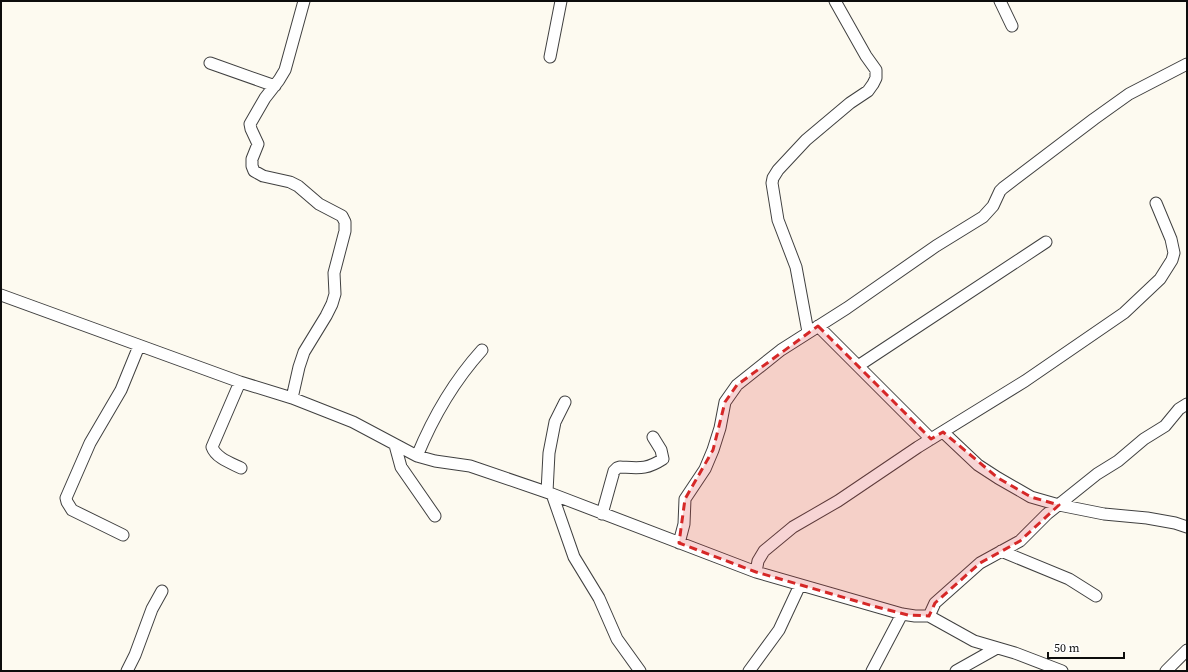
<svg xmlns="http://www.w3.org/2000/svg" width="1188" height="672" viewBox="0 0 1188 672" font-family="'Source Serif 4',serif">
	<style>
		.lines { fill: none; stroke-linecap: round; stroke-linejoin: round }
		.minor-casing { stroke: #404040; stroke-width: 13 }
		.minor { stroke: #fff; stroke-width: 11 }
		.marked { fill: #d62828; fill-opacity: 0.2; stroke: #d62828; stroke-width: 3; stroke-dasharray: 8 5; stroke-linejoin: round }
	</style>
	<rect width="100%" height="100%" fill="#fdfaf0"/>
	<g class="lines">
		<g class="minor-casing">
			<path id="minor" d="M1000,1L1012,26
				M550,57L561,1
				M210,63L275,86
				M1,295L240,382L292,398L353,422L417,456L435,461L470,466L552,494L756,572L902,614L915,616H929L974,641L1015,653L1062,671
				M818,326L931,439
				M808,332L796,267L778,220L772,183L773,178L778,170L806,140L850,103L868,91L873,84L876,78V70L866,56L835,1
				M858,366L1046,242
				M240,382L212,447C216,458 231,463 241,468
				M292,398L299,367L304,352L326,316L332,304L335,294L334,273L345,231V222L342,216L319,204L298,186L290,182L263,176L254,171L252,166V159L258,144L251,129L250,124L265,98L279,80L285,70L304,1
				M943,432L978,465L998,478L1031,497L1059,505L1104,514L1147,518L1175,523L1187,527
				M395,445L401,467L435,516
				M417,456C433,417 454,381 482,350
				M547,492L549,453L555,422L565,402
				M552,494L574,557L599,598L617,639L640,671
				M602,514L614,471L617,468L620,467C639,468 646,470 663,459L661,450L653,437
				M123,535L72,510L67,502L66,498L90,443L121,390L139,346
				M679,543L684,524L685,499L705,469L713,450L720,428L725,402L737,385L781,350L847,308L936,246L983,217L993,206L1000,191L1003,188L1094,119L1129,94L1187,64
				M1001,551L1069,579L1096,596
				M756,572L758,561L764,551L793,527L838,501L918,447L1025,381L1124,313L1160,279L1172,260L1174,253L1171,239L1156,203
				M929,616L935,603L980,563L1020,541L1047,514L1097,474L1118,461L1144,439L1165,426L1179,409L1187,404
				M127,671L135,655L152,609L162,591
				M749,671L779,630L800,585
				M872,671L902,614
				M956,671L997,648
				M1166,671L1187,650"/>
		</g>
		<use href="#minor" class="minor"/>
	</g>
	<path class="marked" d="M818,326L931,439L943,432L998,478L1031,497L1059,505L1020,541L980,563L935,603L929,616L908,615L873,606L756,572L679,543L685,499L713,450L725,402L737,385Z"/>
	<rect width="1188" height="672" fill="none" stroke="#0d0d0d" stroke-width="4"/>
	<path d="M1048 652v6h76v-6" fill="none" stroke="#0d0d0d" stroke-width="2"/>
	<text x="1054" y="652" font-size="12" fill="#0d0d0d" stroke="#ffffff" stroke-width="3" paint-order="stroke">50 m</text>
</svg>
